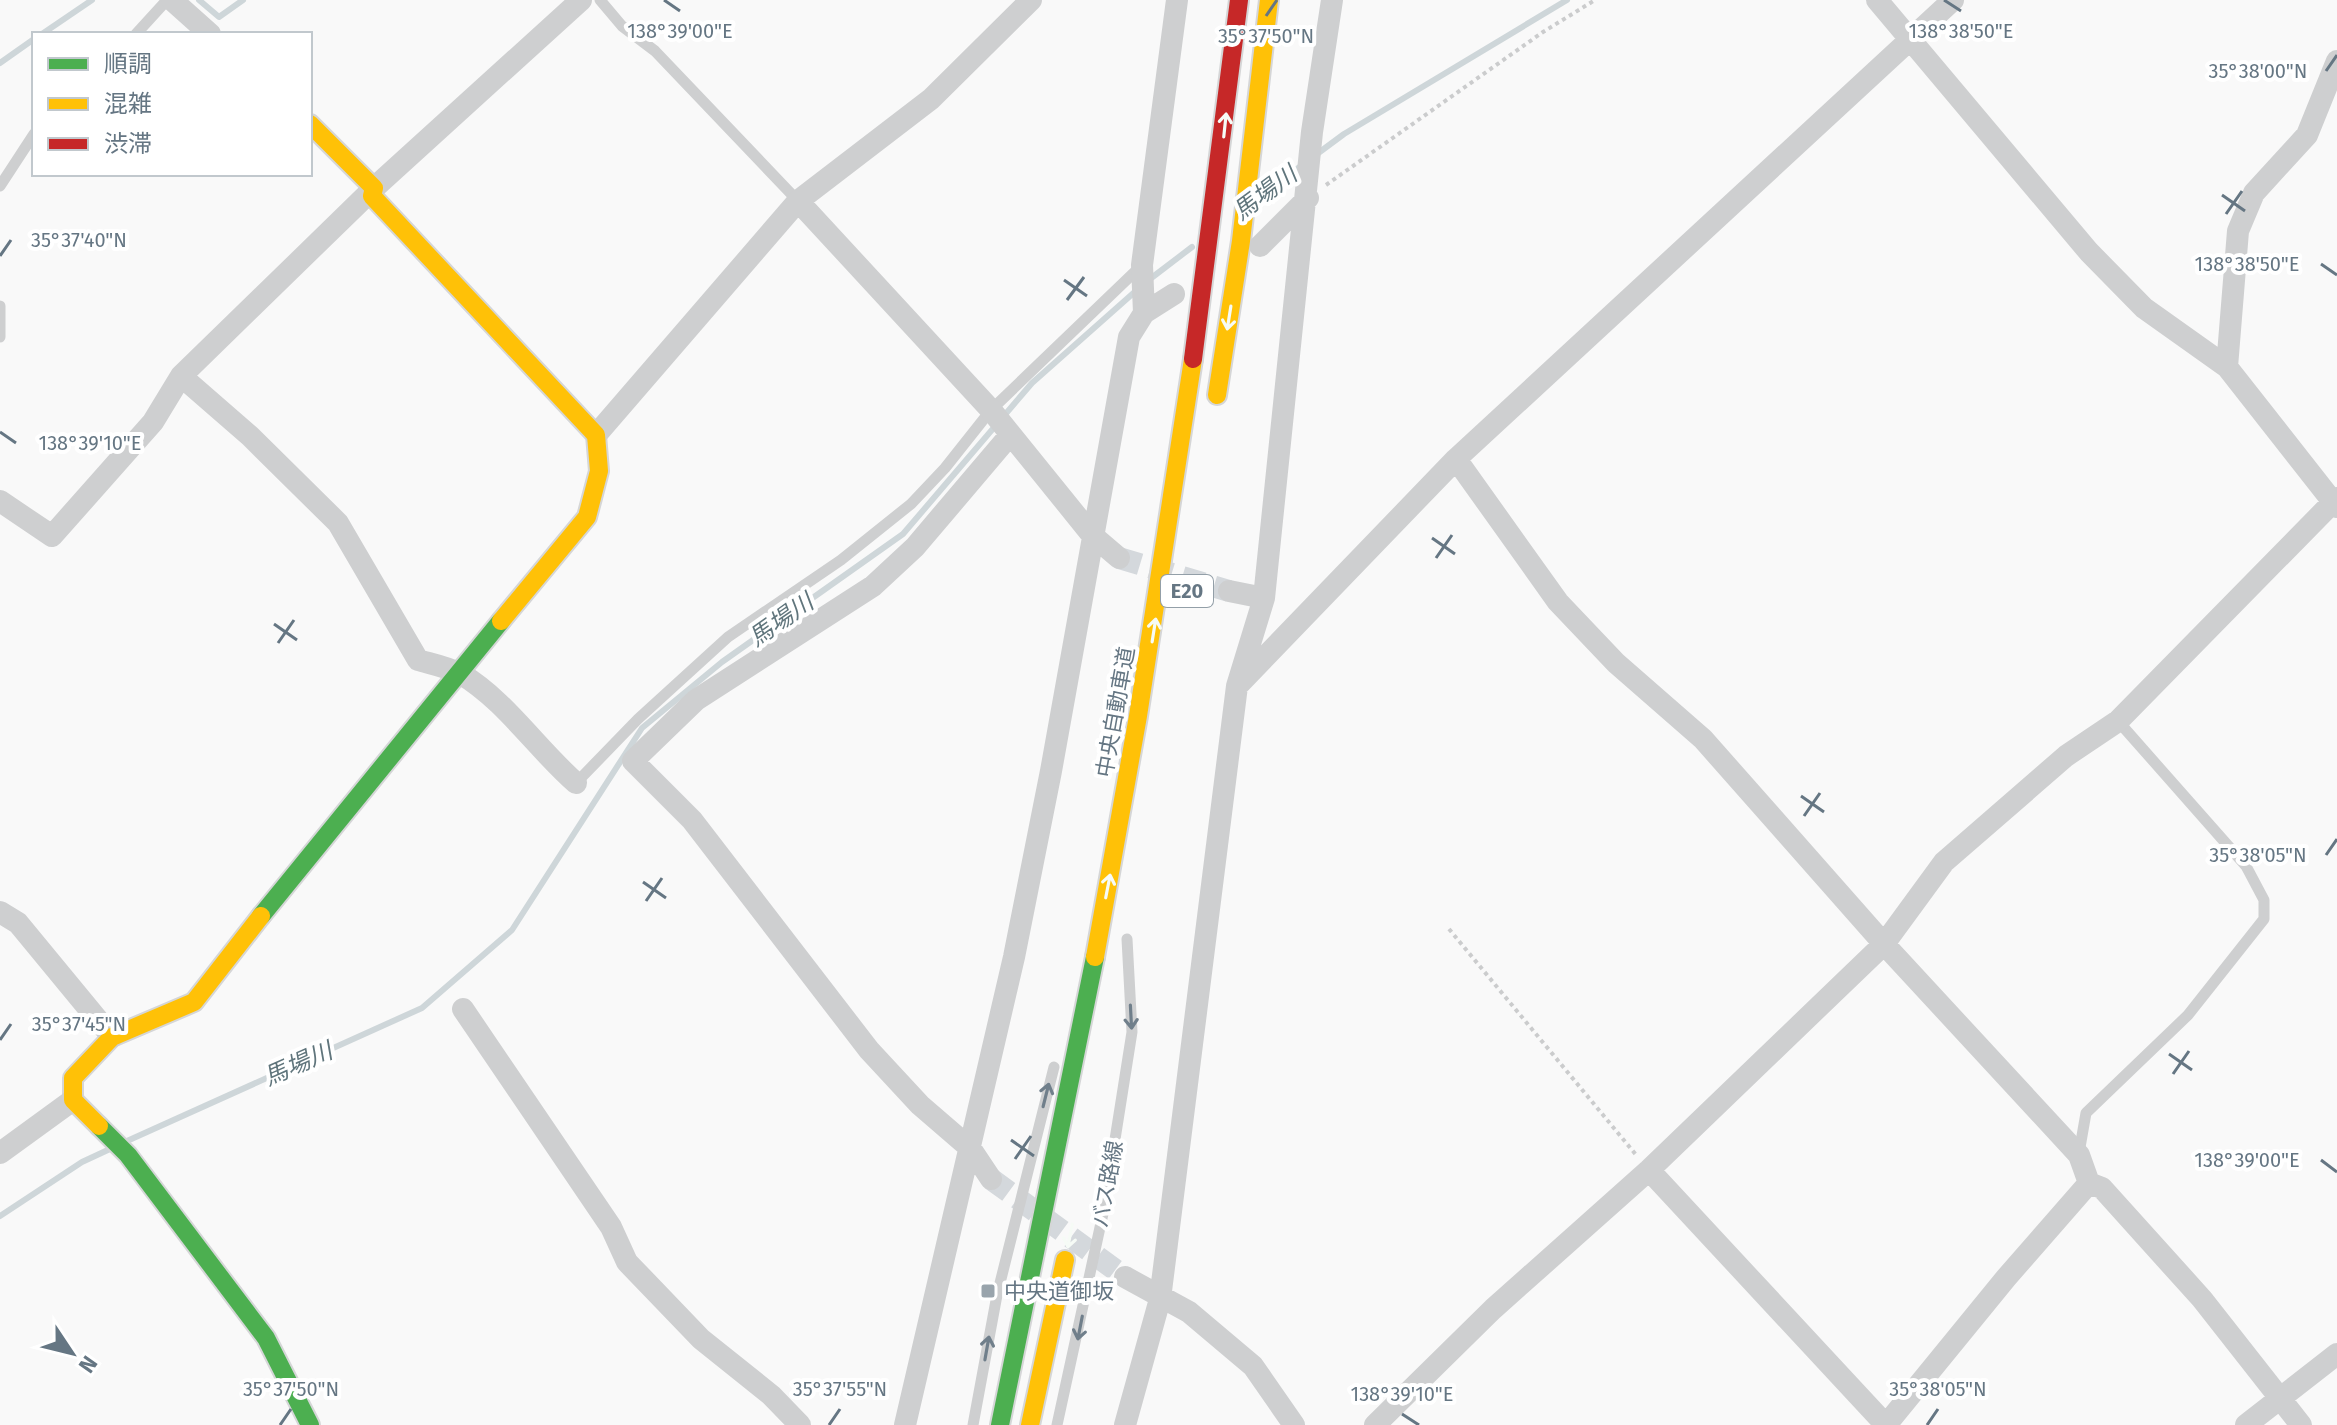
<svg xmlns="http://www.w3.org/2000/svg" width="2337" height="1425" viewBox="0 0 2337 1425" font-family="'Fira Sans','Noto Sans JP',sans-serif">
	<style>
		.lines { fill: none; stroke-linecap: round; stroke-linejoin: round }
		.stream { stroke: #ced6d9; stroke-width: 6 }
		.street-tunnel { stroke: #d4d8dc; stroke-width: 22; stroke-dasharray: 22 11; stroke-linecap: butt }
		.fast-casing { stroke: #d5d6d7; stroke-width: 22 }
		.slow-casing { stroke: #d5d6d7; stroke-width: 22 }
		.jam-casing { stroke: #d5d6d7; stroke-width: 22 }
		.path { stroke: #cbcccd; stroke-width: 4; stroke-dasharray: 4 4; stroke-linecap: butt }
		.lane { stroke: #cecfd0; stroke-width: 11 }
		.street { stroke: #cecfd0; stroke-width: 22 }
		.fast { stroke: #4caf50; stroke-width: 18 }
		.slow { stroke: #ffc107; stroke-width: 18 }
		.jam { stroke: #c62828; stroke-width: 18 }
		.oneway { stroke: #f6fbf6 }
		.oneway2 { stroke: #707f8b }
		.ticks { fill: none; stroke: #657683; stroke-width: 3 }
		.poi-dot { fill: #99a4ac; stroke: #fff; stroke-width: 3 }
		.labels { text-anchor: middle; stroke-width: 8; stroke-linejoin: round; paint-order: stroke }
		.shield { fill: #fff; stroke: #939fa8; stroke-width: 2 }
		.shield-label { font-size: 20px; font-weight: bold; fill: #657683 }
		.street-label { font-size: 22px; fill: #657683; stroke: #fff }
		.poi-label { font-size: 22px; fill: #657683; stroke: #fff; text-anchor: start }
		.water-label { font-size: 24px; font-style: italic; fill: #60757c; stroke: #fff }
		.ticks-label { font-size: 20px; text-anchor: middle; fill: #657683; stroke: #fff; stroke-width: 8; stroke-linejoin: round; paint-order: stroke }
	</style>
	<rect width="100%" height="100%" fill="#f9f9f9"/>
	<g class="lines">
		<path class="stream" d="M199,0L219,17L243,0
			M42,34L92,0
			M0,63L34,39
			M1317,154L1344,134L1567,0
			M1262,195L1301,166
			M1150,279L1192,247
			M127,1141L422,1008L512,930L642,728L722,662L903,534L1032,383L1138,289
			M0,1216L82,1162L110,1149"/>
		<path class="street-tunnel" d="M1119,558L1229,591
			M991,1179L1125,1277"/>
		<g class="fast-casing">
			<path id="fast" d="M261,916L501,621
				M99,1126L128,1155L266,1338L310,1425
				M1000,1425L1095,957"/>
		</g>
		<g class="slow-casing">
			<path id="slow" d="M310,124L374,188L372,196L596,435L599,471L587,517L501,621
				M1217,395L1241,241L1269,0
				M1095,957L1138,716L1193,359
				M99,1126L73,1100V1078L112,1037L194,1002L261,916
				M1030,1425L1065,1260"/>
		</g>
		<g class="jam-casing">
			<path id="jam" d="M1193,359L1239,0"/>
		</g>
		<path class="path" d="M1326,185L1543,32L1595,0
			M1449,929L1637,1156"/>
		<path class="lane" d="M600,0L622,26L655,51L798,201
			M136,34L167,0
			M0,186L34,134
			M0,306V337
			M576,783L638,719L728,637L841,560L911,504L945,468L991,410L1142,265
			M2079,1153L2086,1113L2188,1015L2264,919V900L2246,866L2118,721
			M973,1425L997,1295L1054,1067
			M1057,1425L1104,1209L1132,1032L1127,939"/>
		<path class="street" d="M172,0L210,34
			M1877,0L2089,252L2144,308L2227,367L2337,507
			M798,201L991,410L1092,535L1119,558
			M1260,246L1308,198
			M1144,313L1174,294
			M2227,367L2238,231L2254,193L2307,135L2337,61
			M181,376L250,436L338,523L418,660C432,664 448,667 461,674C505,700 537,749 576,783
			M596,435L798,201L931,99L1031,0
			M1456,459L1558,602L1616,663L1703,739L1884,944L2079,1155L2089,1183
			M0,501L52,536L153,422L181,376L374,188L581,0
			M1229,591L1264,598
			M1240,683L1456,459L1953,0
			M0,912L18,923L112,1037
			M463,1009L611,1227L627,1262L701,1339L771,1395L800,1425
			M0,1153L73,1100
			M1649,1170L1884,1423
			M991,1179L971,1149L920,1105L869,1050L692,820L633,761L696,700L873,586L915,547L1010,435
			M2089,1183L2102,1188L2202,1299L2301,1425
			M1125,1277L1189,1312L1253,1366L1294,1425
			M905,1425L1014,957L1051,771L1129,337L1144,313L1142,265L1177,0
			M1125,1425L1160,1299L1237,686L1264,598L1312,132L1332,0
			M1375,1425L1493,1309L1649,1170L1884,944L1944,862L2066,756L2118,721L2337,498
			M1886,1425L2006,1278L2089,1183
			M2246,1425L2337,1354"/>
		<use href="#fast" class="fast"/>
		<use href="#slow" class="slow"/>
		<use href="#jam" class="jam"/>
	</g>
	<defs><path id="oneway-shaft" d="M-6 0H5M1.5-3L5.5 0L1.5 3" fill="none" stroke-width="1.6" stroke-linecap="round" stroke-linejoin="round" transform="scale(2)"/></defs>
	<g class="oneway">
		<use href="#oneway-shaft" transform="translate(1225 125) rotate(-84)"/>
		<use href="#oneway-shaft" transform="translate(1229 318) rotate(99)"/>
		<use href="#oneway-shaft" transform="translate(1154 630) rotate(-81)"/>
		<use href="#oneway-shaft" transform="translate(1108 886) rotate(-79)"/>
		<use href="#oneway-shaft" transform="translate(1070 1236) rotate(101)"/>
	</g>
	<g class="oneway2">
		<use href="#oneway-shaft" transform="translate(1131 1017) rotate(87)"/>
		<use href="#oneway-shaft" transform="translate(1046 1095) rotate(-76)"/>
		<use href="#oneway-shaft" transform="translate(1080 1328) rotate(101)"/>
		<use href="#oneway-shaft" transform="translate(987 1348) rotate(-80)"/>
	</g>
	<path class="ticks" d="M664,0L680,11M1944,0L1961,11M1266,16L1277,0M2326,71L2337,55M2222,195L2245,211M2226,214L2242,191M0,256L11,240M2321,264L2337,275M1064,280L1087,296M1067,300L1084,277M0,432L16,443M1432,538L1455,554M1436,558L1452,535M274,624L297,640M278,643L294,620M1801,796L1824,812M1804,816L1820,793M2326,855L2337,839M643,882L666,898M646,901L662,878M0,1040L11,1024M2169,1054L2192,1070M2173,1074L2189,1051M1011,1140L1034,1156M1015,1159L1031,1136M2321,1160L2337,1172M1402,1414L1419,1425M280,1425L291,1409M829,1425L840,1409M1927,1425L1938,1409"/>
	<rect class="poi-dot" x="980" y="1283" width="16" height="16" rx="4"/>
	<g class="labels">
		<rect class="shield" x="1161" y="575" width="52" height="32" rx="6"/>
		<g class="shield-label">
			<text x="1187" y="598">E20</text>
		</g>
		<g class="street-label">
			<text transform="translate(1115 712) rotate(-80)" y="8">中央自動車道</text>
			<text transform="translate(1107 1184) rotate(-80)" y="8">バス路線</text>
		</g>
		<g class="poi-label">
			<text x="1004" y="1299">中央道御坂</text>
		</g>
		<g class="water-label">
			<text transform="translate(1265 193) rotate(-37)" y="8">馬場川</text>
			<text transform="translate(781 620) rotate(-35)" y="8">馬場川</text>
			<text transform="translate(298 1064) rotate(-24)" y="8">馬場川</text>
		</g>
	</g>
	<g class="ticks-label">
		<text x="1961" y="38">138°38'50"E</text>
		<text x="680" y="38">138°39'00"E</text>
		<text x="1266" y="43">35°37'50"N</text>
		<text x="2258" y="78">35°38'00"N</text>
		<text x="79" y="247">35°37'40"N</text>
		<text x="2247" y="271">138°38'50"E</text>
		<text x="90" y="450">138°39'10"E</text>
		<text x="2258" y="862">35°38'05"N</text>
		<text x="79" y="1031">35°37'45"N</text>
		<text x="2247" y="1167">138°39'00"E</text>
		<text x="291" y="1396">35°37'50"N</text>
		<text x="840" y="1396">35°37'55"N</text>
		<text x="1938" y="1396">35°38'05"N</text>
		<text x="1402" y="1401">138°39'10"E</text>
	</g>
	<rect x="32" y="32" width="280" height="144" fill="#ffffff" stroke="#c1c8cd" stroke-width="2"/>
	<rect x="48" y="58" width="40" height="12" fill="#4caf50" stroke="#c1c8cd" stroke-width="2"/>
	<text x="104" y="72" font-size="24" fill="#657683">順調</text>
	<rect x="48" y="98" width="40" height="12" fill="#ffc107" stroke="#c1c8cd" stroke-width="2"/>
	<text x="104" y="112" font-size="24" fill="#657683">混雑</text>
	<rect x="48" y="138" width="40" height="12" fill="#c62828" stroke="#c1c8cd" stroke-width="2"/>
	<text x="104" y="152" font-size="24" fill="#657683">渋滞</text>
	<g transform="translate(72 1353) rotate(125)" stroke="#ffffff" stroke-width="6" paint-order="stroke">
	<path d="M0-6L14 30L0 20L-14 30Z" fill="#657683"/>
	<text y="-12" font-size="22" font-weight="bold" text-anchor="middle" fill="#657683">N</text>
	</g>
</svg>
